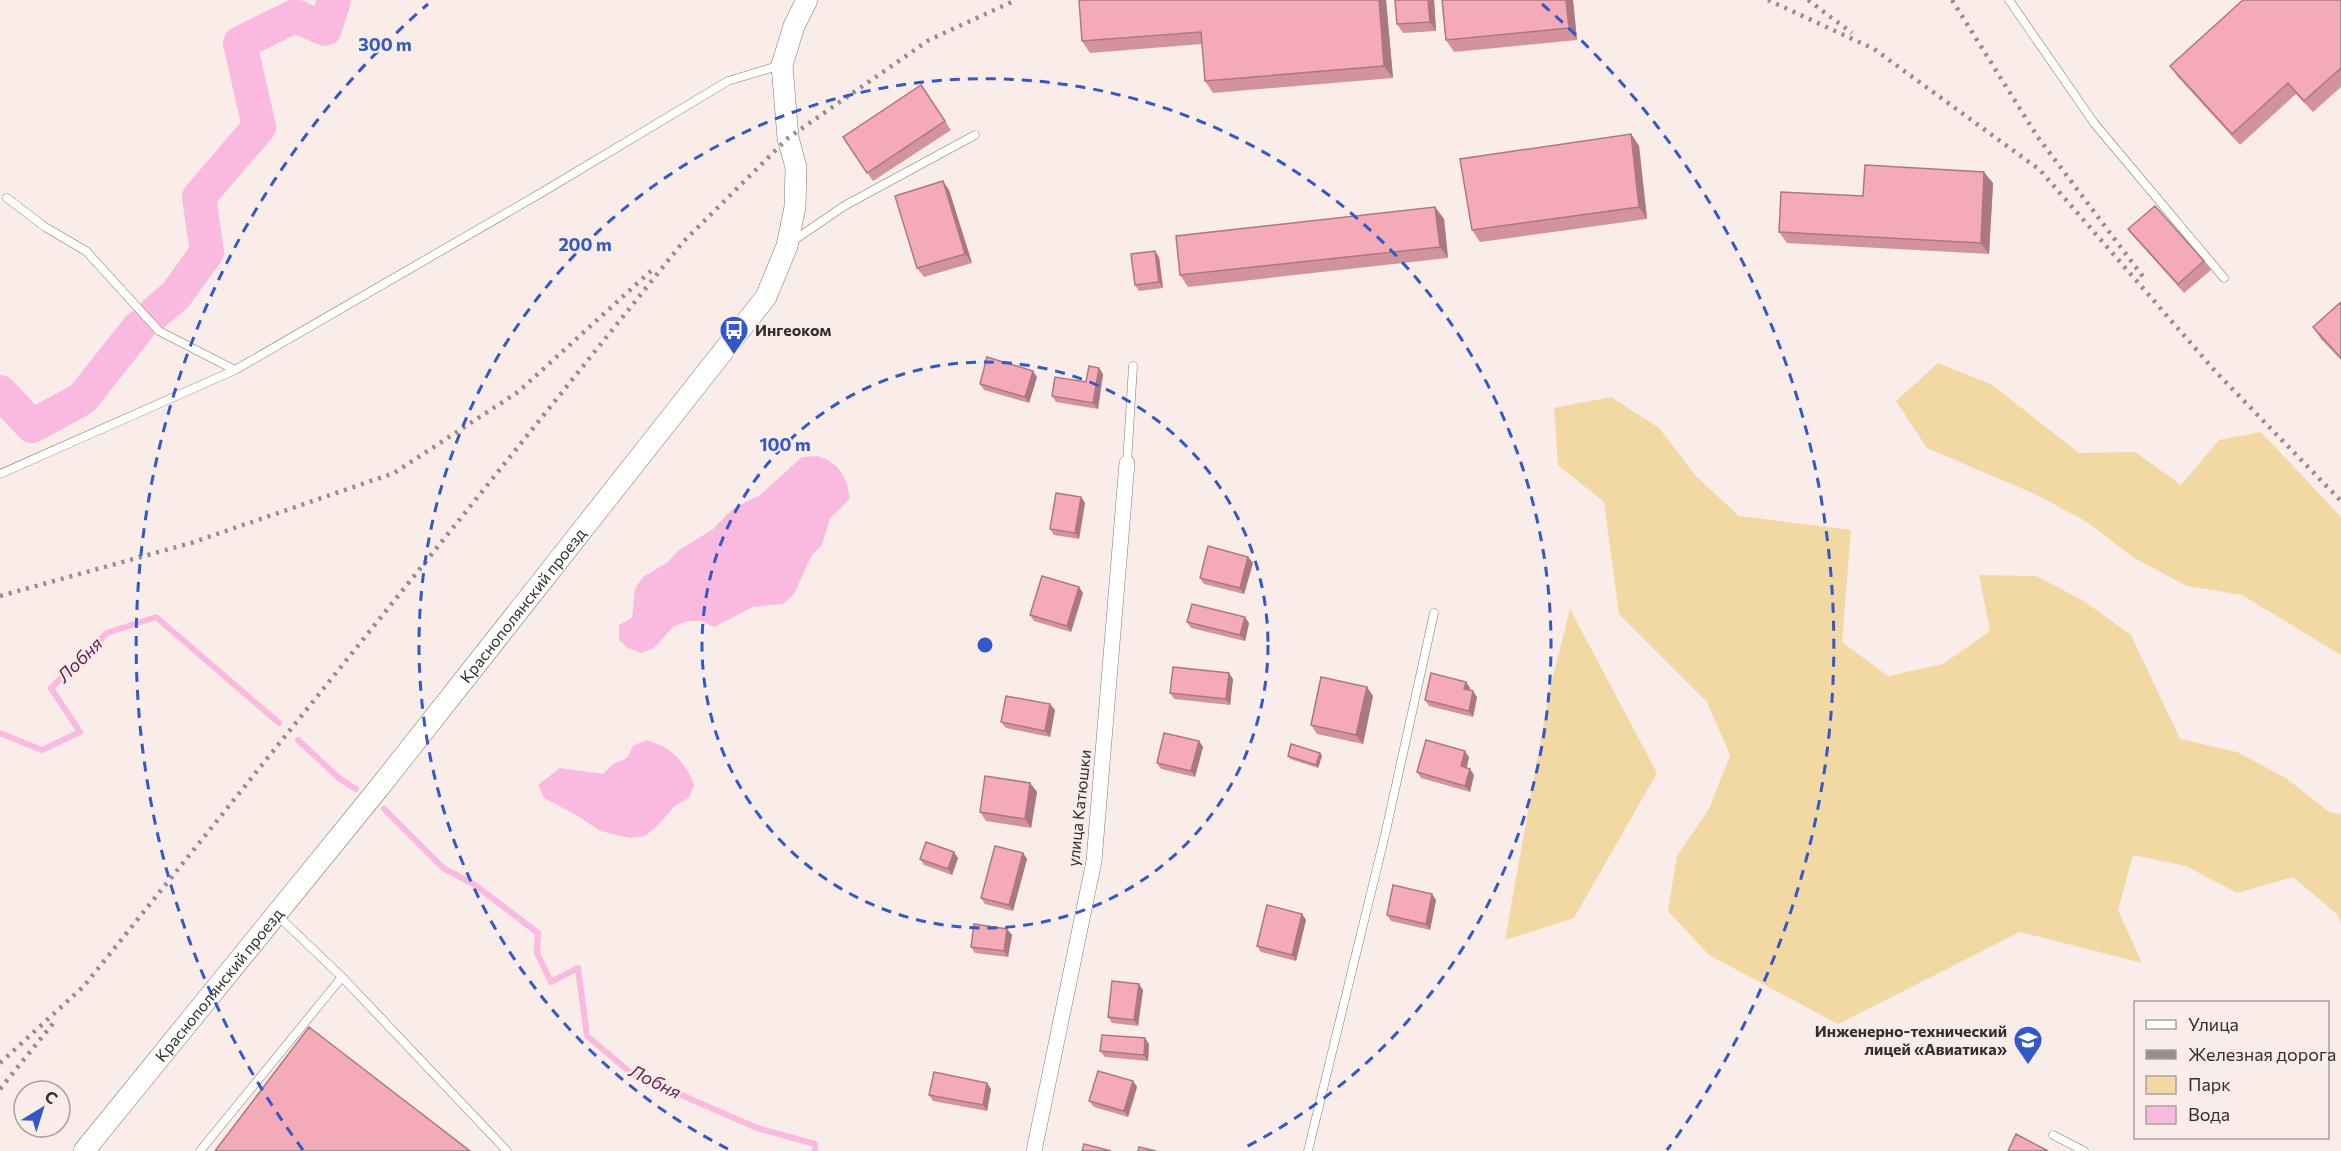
<svg xmlns="http://www.w3.org/2000/svg" width="2341" height="1151" viewBox="0 0 2341 1151" font-family="Commissioner,sans-serif">
	<style>
		.green { fill: #f2d9a4 }
		.water { fill: #fab9df }
		.lines { fill: none; stroke-linecap: round; stroke-linejoin: round }
		.stream { stroke: #fab9df; stroke-width: 6 }
		.river { stroke: #fab9df; stroke-width: 34 }
		.service-casing { stroke: #837875; stroke-width: 9 }
		.minor-casing { stroke: #837875; stroke-width: 16 }
		.secondary-casing { stroke: #837875; stroke-width: 22 }
		.service { stroke: #fff; stroke-width: 8 }
		.minor { stroke: #fff; stroke-width: 15 }
		.secondary { stroke: #fff; stroke-width: 21 }
		.rail { stroke: #978e8c; stroke-width: 4.5; stroke-dasharray: 3 6; stroke-linecap: butt }
		.wall { fill: #d3939d }
		.shaded-wall { fill: #ac7880 }
		.building { fill: #f5abb7; stroke: #ac7880; stroke-width: 1.5 }
		.ring { fill: none; stroke: #3358c8; stroke-width: 3; stroke-dasharray: 10 8 }
		.labels { text-anchor: middle; stroke-width: 4.5; stroke-linejoin: round; paint-order: stroke }
		.poi-label { font-size: 16px; font-weight: bold; fill: #342f2e; stroke: #f9ece9; text-anchor: start }
		.street-label { font-size: 16px; fill: #342f2e; stroke: #f9ece9 }
		.water-label { font-size: 18px; font-style: italic; fill: #631b4c; stroke: #f9ece9 }
		.centre { fill: #3358c8; stroke: #f9ece9; stroke-width: 3 }
		.ring-label { font-size: 18px; text-anchor: middle; font-weight: bold; fill: #3358c8; stroke: #f9ece9; stroke-width: 4.5; stroke-linejoin: round; paint-order: stroke }
	</style>
	<rect width="100%" height="100%" fill="#f9ece9"/>
	<path class="green" d="M1938,363L1991,384L2079,453L2135,452L2181,485L2219,440L2261,432L2341,517V655L2242,595L2187,586L2134,558L2087,522L2037,495L1927,448L1896,401Z
		M1611,397L1659,428L1696,476L1739,516L1851,530L1842,642L1888,676L1943,664L1990,631L1979,575L2036,576L2084,601L2131,635L2180,739L2237,752L2286,778L2329,812L2341,814V925L2338,915L2293,877L2237,893L2186,866L2133,855L2118,910L2142,963L2020,932L1838,1024L1709,955L1668,911L1677,856L1709,809L1730,755L1707,702L1619,614L1604,502L1558,465L1554,408Z
		M1570,609L1657,773L1574,918L1505,940L1550,688Z"/>
	<path class="water" d="M817,456C840,463 846,475 850,498L840,509L830,518L822,545L812,555L794,594L783,604L753,607L714,627L701,621H687L673,627L654,648L641,653L628,648L619,640V625L632,618L635,589L643,577L668,562L678,551L713,529L734,508L760,495L802,457Z
		M646,740C670,746 686,762 694,785L689,798L676,805L656,827L645,836L630,838L600,831L578,816L544,798L538,785L560,768L603,774L613,764L627,758L633,746Z"/>
	<g class="lines">
		<path class="stream" d="M0,733L42,750L80,732L51,688L107,633L156,617L279,723
			M298,740L340,779L356,789
			M384,809L443,868L475,885L538,933L537,953L551,982L578,968L587,1036L631,1073L757,1128L815,1144V1151"/>
		<path class="river" d="M155,313L176,295L207,252L199,197L259,127L240,43L295,16L325,29L334,0
			M0,392L32,426L82,399L139,327"/>
		<g class="service-casing">
			<path id="service" d="M2009,0L2094,123L2224,278
				M7,198L45,227L86,251L159,331L235,370
				M793,241L844,206L975,135
				M1127,463L1133,366
				M0,474L235,370L541,193L728,81L781,65
				M278,916L342,977L507,1151
				M2053,1135L2084,1151
				M200,1151L342,977
				M1308,1151L1385,835L1434,613"/>
		</g>
		<g class="minor-casing">
			<path id="minor" d="M1034,1151L1094,861L1127,463"/>
		</g>
		<g class="secondary-casing">
			<g id="secondary">
				<path id="s1" d="M84,1151L378,789L766,297L787,246L795,207L796,167L788,138L782,65L794,26L807,0"/>
			</g>
		</g>
		<use href="#service" class="service"/>
		<use href="#minor" class="minor"/>
		<use href="#secondary" class="secondary"/>
		<path class="rail" d="M1768,0L1874,49L2040,170L2215,371L2341,501
			M1808,0L1852,33
			M1952,0L2037,136L2144,278
			M0,596L191,543L394,473L518,392L652,270
			M0,1063L84,986L683,242L788,138L929,40L1016,0
			M0,1089L55,1021"/>
	</g>
	<path class="wall" d="M1079,0H1386L1393,78L1213,93L1205,81L1202,44L1090,53L1082,41Z
		M1395,0H1434L1436,31L1403,33L1397,24Z
		M1442,0H1573L1577,40L1454,52L1446,40Z
		M2341,0V87L2313,112L2296,94L2240,145L2178,77L2170,66Z
		M921,85L951,130L873,181L843,137Z
		M1631,134L1639,146L1647,219L1480,242L1472,230Z
		M1993,183L1989,254L1787,243L1779,232L1863,196Z
		M949,190L972,263L924,277L917,268Z
		M1435,207L1444,219L1448,258L1188,287L1180,275Z
		M2128,229L2204,261L2211,270L2184,293L2135,238Z
		M1159,257L1163,288L1139,291L1135,285Z
		M2341,302V360L2321,339L2313,327Z
		M1099,368L1103,374L1098,409L1056,402L1052,396L1086,382Z
		M1037,377L1029,403L984,390L980,384Z
		M1081,497L1085,503L1079,539L1054,535L1050,529Z
		M1248,557L1253,563L1244,594L1204,584L1200,578Z
		M1083,593L1071,632L1034,621L1030,615Z
		M1187,622L1249,623L1245,641L1191,628Z
		M1233,679L1230,705L1174,699L1170,693Z
		M1466,682L1470,688V690L1477,697L1473,717L1429,706L1425,700Z
		M1367,687L1373,696L1363,744L1317,734L1311,725Z
		M1055,710L1050,737L1006,728L1001,722Z
		M1199,741L1203,747L1195,777L1161,769L1157,763Z
		M1320,753L1322,756L1318,768L1290,759L1288,756Z
		M1469,757L1467,768L1474,775L1470,792L1421,778L1417,772Z
		M1030,783L1037,792L1031,828L986,821L980,812Z
		M1023,853L1027,859L1013,911L985,904L981,898Z
		M958,858L952,875L924,865L920,859Z
		M1432,894L1436,900L1430,930L1391,921L1387,915Z
		M1302,914L1306,920L1296,961L1261,952L1257,946Z
		M1007,929L1012,935L1008,957L975,953L971,947Z
		M1143,990L1138,1026L1112,1023L1108,1017Z
		M1149,1044L1148,1061L1105,1057L1100,1051Z
		M1133,1081L1137,1087L1128,1117L1094,1107L1089,1101Z
		M991,1089L987,1111L933,1101L929,1095Z"/>
	<path class="shaded-wall" d="M1379,0H1386L1393,78L1384,66Z
		M1428,0H1434L1436,31L1430,22Z
		M1566,0H1573L1577,40L1569,28Z
		M1631,134L1639,146L1647,219L1639,207Z
		M1984,172L1993,183L1989,254L1981,243Z
		M943,181L949,190L972,263L965,254Z
		M1435,207L1444,219L1448,258L1440,247Z
		M1155,251L1159,257L1163,288L1159,282Z
		M1099,368L1103,374L1098,409L1093,403Z
		M1033,371L1037,377L1029,403L1025,397Z
		M1081,497L1085,503L1079,539L1075,533Z
		M1248,557L1253,563L1244,594L1240,588Z
		M1079,587L1083,593L1071,632L1067,626Z
		M1245,617L1249,623L1245,641L1240,635Z
		M1229,673L1233,679L1230,705L1226,699Z
		M1466,682L1470,688L1468,695L1464,689Z
		M1367,687L1373,696L1363,744L1356,735Z
		M1473,691L1477,697L1473,717L1469,711Z
		M1050,704L1055,710L1050,737L1045,731Z
		M1199,741L1203,747L1195,777L1191,771Z
		M1465,751L1469,757L1465,772L1461,766Z
		M1320,753L1322,756L1318,768L1316,765Z
		M1470,769L1474,775L1470,792L1465,786Z
		M1030,783L1037,792L1031,828L1025,819Z
		M954,852L958,858L952,875L948,869Z
		M1023,853L1027,859L1013,911L1009,905Z
		M1432,894L1436,900L1430,930L1426,924Z
		M1302,914L1306,920L1296,961L1292,955Z
		M1007,929L1012,935L1008,957L1004,951Z
		M1139,984L1143,990L1138,1026L1134,1020Z
		M1145,1038L1149,1044L1148,1061L1144,1055Z
		M1133,1081L1137,1087L1128,1117L1124,1111Z
		M987,1083L991,1089L987,1111L983,1105Z"/>
	<path class="building" d="M1079,0H1379L1384,66L1205,81L1201,32L1082,41Z
		M1395,0H1428L1430,22L1397,24Z
		M1442,0H1566L1569,28L1446,40Z
		M2243,0H2341V68L2304,101L2288,83L2232,134L2170,66Z
		M921,85L945,121L867,173L843,137Z
		M1631,134L1639,207L1472,230L1460,159Z
		M1865,165L1984,172L1981,243L1779,232L1781,192L1863,196Z
		M943,181L965,254L917,268L895,196Z
		M2155,206L2204,261L2178,284L2128,229Z
		M1435,207L1440,247L1180,275L1176,236Z
		M1155,251L1159,282L1135,285L1131,254Z
		M2341,302V358L2313,327Z
		M987,357L1033,371L1025,397L980,384Z
		M1089,366L1099,368L1093,403L1052,396L1055,377L1086,382Z
		M1056,493L1081,497L1075,533L1050,529Z
		M1208,546L1248,557L1240,588L1200,578Z
		M1042,576L1079,587L1067,626L1030,615Z
		M1192,604L1245,617L1240,635L1187,622Z
		M1173,667L1229,673L1226,699L1170,693Z
		M1431,673L1466,682L1464,689L1473,691L1469,711L1425,700Z
		M1321,677L1367,687L1356,735L1311,725Z
		M1006,696L1050,704L1045,731L1001,722Z
		M1164,733L1199,741L1191,771L1157,763Z
		M1426,740L1465,751L1461,766L1470,769L1465,786L1417,772Z
		M1291,744L1320,753L1316,765L1288,756Z
		M985,776L1030,783L1025,819L980,812Z
		M926,842L954,852L948,869L920,859Z
		M995,846L1023,853L1009,905L981,898Z
		M1393,885L1432,894L1426,924L1387,915Z
		M1267,905L1302,914L1292,955L1257,946Z
		M974,924L1007,929L1004,951L971,947Z
		M1112,981L1139,984L1134,1020L1108,1017Z
		M309,1027L470,1151H215Z
		M1102,1035L1145,1038L1144,1055L1100,1051Z
		M1098,1071L1133,1081L1124,1111L1089,1101Z
		M934,1072L987,1083L983,1105L929,1095Z
		M2016,1134L2048,1151H2008Z
		M1084,1144L1111,1151H1082Z
		M1139,1147L1156,1151H1138Z"/>
	<g class="ring">
		<circle cx="985" cy="645" r="283"/>
		<path d="M728 1149A566 566 0 1 1 1242 1149"/>
		<path d="M303 1150A849 849 0 0 1 428 4M1542 4A849 849 0 0 1 1667 1150"/>
	</g>
	<defs>
		<g id="bus-pin" transform="scale(1.5)"><path d="M0 17L-7.5 6A9.5 9.5 0 1 1 7.5 6Z" fill="#3358c8" stroke="#f9ece9"/><path d="M-5-6H5V4H4V6H2V4H-2V6H-4V4H-5ZM-3.5-4V0h7V-4ZM-3.5 1.2v1.5H-2V1.2ZM2 1.2v1.5H3.5V1.2Z" fill="#fff"/></g>
		<g id="school-pin" transform="scale(1.5)"><path d="M0 17L-7.5 6A9.5 9.5 0 1 1 7.5 6Z" fill="#3358c8" stroke="#f9ece9"/><path d="M0-5L7-2L0 1L-7-2ZM-4 1L0 2.5L4 1V4Q0 6-4 4Z" fill="#fff"/></g>
	</defs>
	<g fill-rule="evenodd">
		<use href="#bus-pin" x="734" y="330"/>
		<use href="#school-pin" x="2028" y="1040"/>
	</g>
	<g class="labels">
		<g class="poi-label">
			<text x="755" y="336">Ингеоком</text>
			<text x="2007" y="1037" text-anchor="end">Инженерно-технический<tspan x="2007" dy="18">лицей «Авиатика»</tspan></text>
		</g>
		<g class="street-label">
			<text dy="6" stroke="none"><textPath href="#s1" startOffset="700">Краснополянский проезд</textPath></text>
			<text transform="translate(1079 808) rotate(-84)" y="6">улица Катюшки</text>
			<text dy="6" stroke="none"><textPath href="#s1" startOffset="214">Краснополянский проезд</textPath></text>
		</g>
		<g class="water-label">
			<text transform="translate(80 660) rotate(-44)" y="6">Лобня</text>
			<text transform="translate(655 1082) rotate(26)" y="6">Лобня</text>
		</g>
	</g>
	<circle cx="985" cy="645" r="9" class="centre"/>
	<g class="ring-label">
		<text x="385" y="51">300 m</text>
		<text x="585" y="251">200 m</text>
		<text x="785" y="451">100 m</text>
	</g>
	<rect x="2134" y="1001" width="195" height="138" fill="#f9ece9" stroke="#aaa09e" stroke-width="1.5"/>
	<rect x="2146" y="1020" width="30" height="9" fill="#ffffff" stroke="#aaa09e" stroke-width="1.5"/>
	<text x="2188" y="1031" font-size="18" fill="#342f2e">Улица</text>
	<rect x="2146" y="1050" width="30" height="9" fill="#978e8c" stroke="#aaa09e" stroke-width="1.5"/>
	<text x="2188" y="1061" font-size="18" fill="#342f2e">Железная дорога</text>
	<rect x="2146" y="1076" width="30" height="18" fill="#f2d9a4" stroke="#aaa09e" stroke-width="1.5"/>
	<text x="2188" y="1091" font-size="18" fill="#342f2e">Парк</text>
	<rect x="2146" y="1106" width="30" height="18" fill="#fab9df" stroke="#aaa09e" stroke-width="1.5"/>
	<text x="2188" y="1121" font-size="18" fill="#342f2e">Вода</text>
	<g transform="translate(42 1109) rotate(38)"><circle r="28" fill="#f9ece9" stroke="#aaa09e" stroke-width="1.5"/>
	<path d="M0-4.5L10 22L0 15L-10 22Z" fill="#3358c8"/>
	<text y="-9" font-size="16" font-weight="bold" text-anchor="middle" fill="#342f2e">С</text>
	</g>
</svg>
